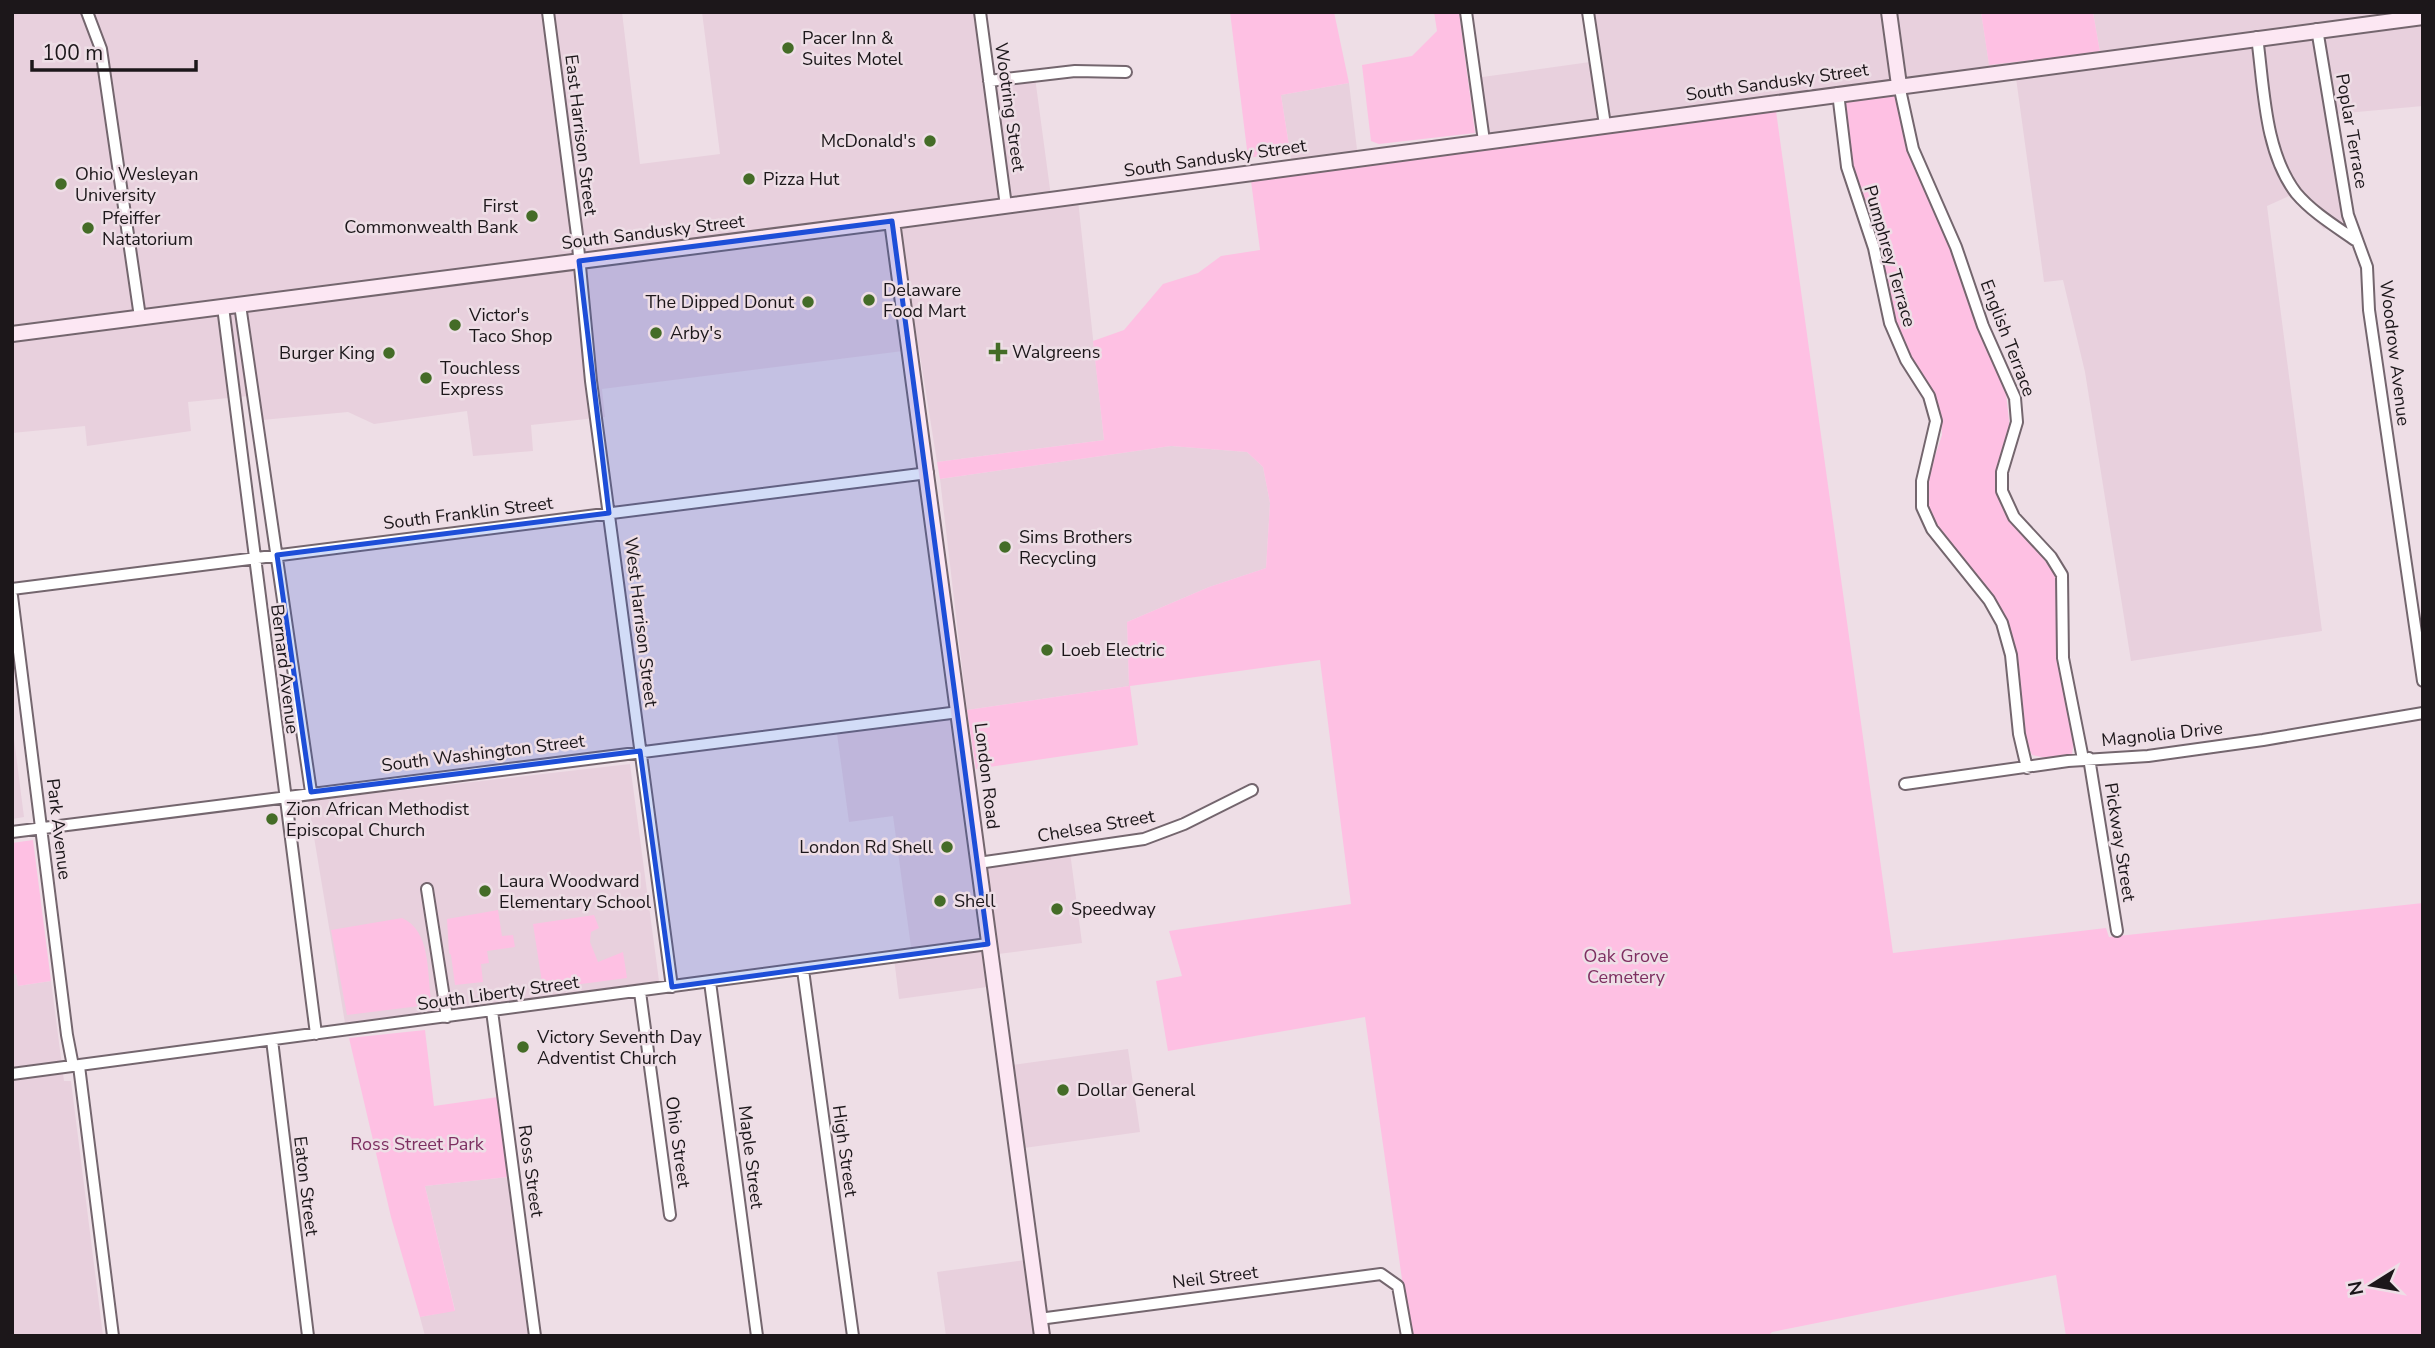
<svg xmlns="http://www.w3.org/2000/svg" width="2435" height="1348" viewBox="0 0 2435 1348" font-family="'Nunito Sans',sans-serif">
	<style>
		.built { fill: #e8d0dd }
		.green { fill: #fec0e3 }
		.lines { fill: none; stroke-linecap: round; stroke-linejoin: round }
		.street-casing { stroke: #74666e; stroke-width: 14 }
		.secondary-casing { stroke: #74666e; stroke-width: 18 }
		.street { stroke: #fff; stroke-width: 10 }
		.secondary { stroke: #fce7f3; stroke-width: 14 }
		.marked { fill: #1d4ed8; fill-opacity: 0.2; stroke: #1d4ed8; stroke-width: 5; stroke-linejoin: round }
		.poi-dot { fill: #446c27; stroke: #eedee6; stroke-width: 2.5 }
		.labels { text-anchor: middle; stroke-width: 5; stroke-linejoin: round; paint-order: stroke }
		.poi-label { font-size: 18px; fill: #1c171a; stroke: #eedee6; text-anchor: start }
		.street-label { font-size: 18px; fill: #1c171a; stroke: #eedee6 }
		.park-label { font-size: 18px; fill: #7d2f61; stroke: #eedee6 }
	</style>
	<rect width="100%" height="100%" fill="#eedee6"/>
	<path class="built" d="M12,12H622L640,164L720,154L702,12H977L986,76L1034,70L1052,204L1078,200L1104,440L937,462L919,349L602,389L605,417L531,425L533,451L473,456L467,411L374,424L348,412L262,420L258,395L188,402L191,431L87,446L85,426L12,433Z
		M1583,12H1981L1989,64L2100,52L2093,12H2423V106L2335,114L2354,218L2324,229L2289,196L2267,206L2322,631L2131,661L2085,372L2063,280L2044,282L2016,78L1479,150L1468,79L1590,62Z
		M1349,83L1359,166L1294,177L1281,95Z
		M1171,446L1247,452L1263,467L1270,503L1266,568L1209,587L1127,622L1129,686L967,710L940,479Z
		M968,717L987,863L1070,852L1082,943L998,954L1002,985L899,999L893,950L911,947L893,816L849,822L837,734Z
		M12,723L24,817L12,819Z
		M630,764L659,981L345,1023L308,801Z
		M12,974H16L18,986L51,981L64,1081H71L103,1336H12Z
		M1128,1049L1140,1132L1024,1148L1012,1065Z
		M508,1177L528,1336H425L420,1317L455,1310L425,1186Z
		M1041,1258L1051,1336H946L937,1272Z"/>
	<path class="green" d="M1230,12H1334L1349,83L1281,95L1290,152L1248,158Z
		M1434,12H1459L1475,133L1379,144L1371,141L1362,65L1412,56L1437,31Z
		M1981,12H2093L2100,52L1989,65Z
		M1897,94L1963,284L2005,385L2010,429L1996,478L2001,504L2056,575L2063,684L2074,739L2072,755L2051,759L2032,755L2023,735L2000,611L1926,509V483L1942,435L1941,416L1933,396L1903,348L1855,186L1841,102Z
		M1776,111L1893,953L2106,928L2109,937L2423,903V1336H2066L2056,1275L1772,1332L1768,1336H1410L1365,1017L1168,1051L1156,981L1182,976L1169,931L1351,904L1320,660L1130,686L1138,745L976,769L967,710L1129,686L1127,622L1209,587L1266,568L1270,503L1263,467L1247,452L1171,446L940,479L937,462L1104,440L1093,341L1124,330L1163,284L1198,273L1221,256L1260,250L1251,181Z
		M33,840L51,981L18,986L16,974H12V843Z
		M498,910L502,936L513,935L515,947L487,951L489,963L481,964L483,982L455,985L451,955L449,953L447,919Z
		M594,915L599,928L591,932L590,942L598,962L623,952L627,978L543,989L533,924Z
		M402,918C431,931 427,972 431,1000L428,1005L347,1015L331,930Z
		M425,1030L434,1106L498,1097L508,1177L425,1186L455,1311L420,1317L391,1217L349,1038Z"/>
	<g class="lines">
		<g class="street-casing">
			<path id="street" d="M87,12L101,49L140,317
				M548,12L577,235L591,381L672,987
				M980,12L1006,206
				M1466,12L1484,141
				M1588,12L1605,125
				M2317,29L2348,215L2367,267L2369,310L2423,681
				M2257,37C2264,87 2264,151 2296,193C2312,212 2335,226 2355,240
				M989,81L1075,71L1126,72
				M1899,85L1913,149L1956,247L1983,326L2015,398L2017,422L2002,472V491L2014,517L2051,557L2062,575L2063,658L2083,759
				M1838,93L1847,167L1874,248L1890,323L1906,360L1929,396L1936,421L1922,481V507L1932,529L1989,600L2002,623L2011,655L2019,734L2027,768
				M240,305L311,792
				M223,307L316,1034
				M12,589L928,473
				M12,596L67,1035L73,1066
				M2089,758L2117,931
				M1905,784L2068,761L2148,756L2263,740L2423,713
				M12,832L959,712
				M978,863L1144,839L1184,824L1252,790
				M427,889L447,1017
				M803,970L853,1336
				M710,982L757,1336
				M640,992L670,1215
				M492,1011L535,1336
				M272,1040L308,1336
				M79,1066L113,1336
				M12,1074L988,944
				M1039,1319L1381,1274L1398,1286L1407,1336"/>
		</g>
		<g class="secondary-casing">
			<path id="secondary" d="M1889,12L1899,85
				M892,221L1042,1336
				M12,334L892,221L2423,17"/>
		</g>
		<use href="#street" class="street"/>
		<use href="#secondary" class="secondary"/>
	</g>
	<path class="marked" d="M892,221L988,944L672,987L640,751L311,792L277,555L609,513L579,261Z"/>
	<g class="poi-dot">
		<circle cx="788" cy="48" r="7"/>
		<circle cx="930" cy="141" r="7"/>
		<circle cx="749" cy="179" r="7"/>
		<circle cx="61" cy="184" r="7"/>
		<circle cx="532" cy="216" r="7"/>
		<circle cx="88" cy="228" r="7"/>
		<circle cx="869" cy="300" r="7"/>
		<circle cx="808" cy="302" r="7"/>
		<circle cx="455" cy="325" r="7"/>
		<circle cx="656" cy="333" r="7"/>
		<path d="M994.5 341.5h7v7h7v7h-7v7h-7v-7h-7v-7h7z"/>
		<circle cx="389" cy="353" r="7"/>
		<circle cx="426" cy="378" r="7"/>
		<circle cx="1005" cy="547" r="7"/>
		<circle cx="1047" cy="650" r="7"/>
		<circle cx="272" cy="819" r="7"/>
		<circle cx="947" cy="847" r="7"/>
		<circle cx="485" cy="891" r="7"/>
		<circle cx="940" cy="901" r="7"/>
		<circle cx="1057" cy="909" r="7"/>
		<circle cx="523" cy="1047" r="7"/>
		<circle cx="1063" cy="1090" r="7"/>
	</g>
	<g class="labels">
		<g class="poi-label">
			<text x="802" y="44">Pacer Inn &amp;<tspan x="802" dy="21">Suites Motel</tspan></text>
			<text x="916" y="147" text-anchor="end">McDonald's</text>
			<text x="75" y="180">Ohio Wesleyan<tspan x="75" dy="21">University</tspan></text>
			<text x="763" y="185">Pizza Hut</text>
			<text x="518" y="212" text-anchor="end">First<tspan x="518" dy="21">Commonwealth Bank</tspan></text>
			<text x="102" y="224">Pfeiffer<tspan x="102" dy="21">Natatorium</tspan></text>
			<text x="883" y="296">Delaware<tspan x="883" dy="21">Food Mart</tspan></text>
			<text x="794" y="308" text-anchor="end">The Dipped Donut</text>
			<text x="469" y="321">Victor's<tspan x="469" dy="21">Taco Shop</tspan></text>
			<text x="670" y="339">Arby's</text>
			<text x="1012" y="358">Walgreens</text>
			<text x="375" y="359" text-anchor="end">Burger King</text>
			<text x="440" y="374">Touchless<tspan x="440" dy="21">Express</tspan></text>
			<text x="1019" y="543">Sims Brothers<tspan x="1019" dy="21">Recycling</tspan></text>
			<text x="1061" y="656">Loeb Electric</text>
			<text x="286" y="815">Zion African Methodist<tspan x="286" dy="21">Episcopal Church</tspan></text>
			<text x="933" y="853" text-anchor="end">London Rd Shell</text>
			<text x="499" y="887">Laura Woodward<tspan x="499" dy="21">Elementary School</tspan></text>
			<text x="954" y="907">Shell</text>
			<text x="1071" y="915">Speedway</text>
			<text x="537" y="1043">Victory Seventh Day<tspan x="537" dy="21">Adventist Church</tspan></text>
			<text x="1077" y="1096">Dollar General</text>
		</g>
		<g class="street-label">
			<text transform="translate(1777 82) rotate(-8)" y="6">South Sandusky Street</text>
			<text transform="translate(1010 107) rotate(82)" y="6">Wootring Street</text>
			<text transform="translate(2352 131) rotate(80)" y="6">Poplar Terrace</text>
			<text transform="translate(581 135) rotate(83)" y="6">East Harrison Street</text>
			<text transform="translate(1215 158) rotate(-8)" y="6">South Sandusky Street</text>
			<text transform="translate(653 232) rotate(-7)" y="6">South Sandusky Street</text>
			<text transform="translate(1890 256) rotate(74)" y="6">Pumphrey Terrace</text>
			<text transform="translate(2008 338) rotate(69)" y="6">English Terrace</text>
			<text transform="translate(2395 353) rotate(83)" y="6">Woodrow Avenue</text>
			<text transform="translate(468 513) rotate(-7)" y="6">South Franklin Street</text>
			<text transform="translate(641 622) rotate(83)" y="6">West Harrison Street</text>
			<text transform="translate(285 669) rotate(83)" y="6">Bernard Avenue</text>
			<text transform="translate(2162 734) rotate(-6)" y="6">Magnolia Drive</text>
			<text transform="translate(483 753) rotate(-7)" y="6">South Washington Street</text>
			<text transform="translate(987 776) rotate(83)" y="6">London Road</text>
			<text transform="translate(1096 826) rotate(-10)" y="6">Chelsea Street</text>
			<text transform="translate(59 829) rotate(83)" y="6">Park Avenue</text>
			<text transform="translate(2120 842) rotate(81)" y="6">Pickway Street</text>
			<text transform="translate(498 993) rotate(-8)" y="6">South Liberty Street</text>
			<text transform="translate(678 1142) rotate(82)" y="6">Ohio Street</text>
			<text transform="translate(845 1151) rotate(82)" y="6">High Street</text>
			<text transform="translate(751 1157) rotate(83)" y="6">Maple Street</text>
			<text transform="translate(531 1171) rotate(82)" y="6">Ross Street</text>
			<text transform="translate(306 1186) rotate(83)" y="6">Eaton Street</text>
			<text transform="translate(1215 1277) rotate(-7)" y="6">Neil Street</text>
		</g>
		<g class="park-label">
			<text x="1626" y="962">Oak Grove<tspan x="1626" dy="21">Cemetery</tspan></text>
			<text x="417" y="1150">Ross Street Park</text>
		</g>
	</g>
	<rect width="2435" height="1348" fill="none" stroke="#1c171a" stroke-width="28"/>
	<g transform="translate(2372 1285) rotate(259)" stroke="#eedee6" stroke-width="5" paint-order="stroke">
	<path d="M0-5L12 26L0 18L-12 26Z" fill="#1c171a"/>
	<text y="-10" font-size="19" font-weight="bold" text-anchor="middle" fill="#1c171a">N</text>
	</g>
	<path d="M32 60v10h164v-10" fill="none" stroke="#1c171a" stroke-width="3.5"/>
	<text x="42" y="60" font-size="21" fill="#1c171a" stroke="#eedee6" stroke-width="5" paint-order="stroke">100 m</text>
</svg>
